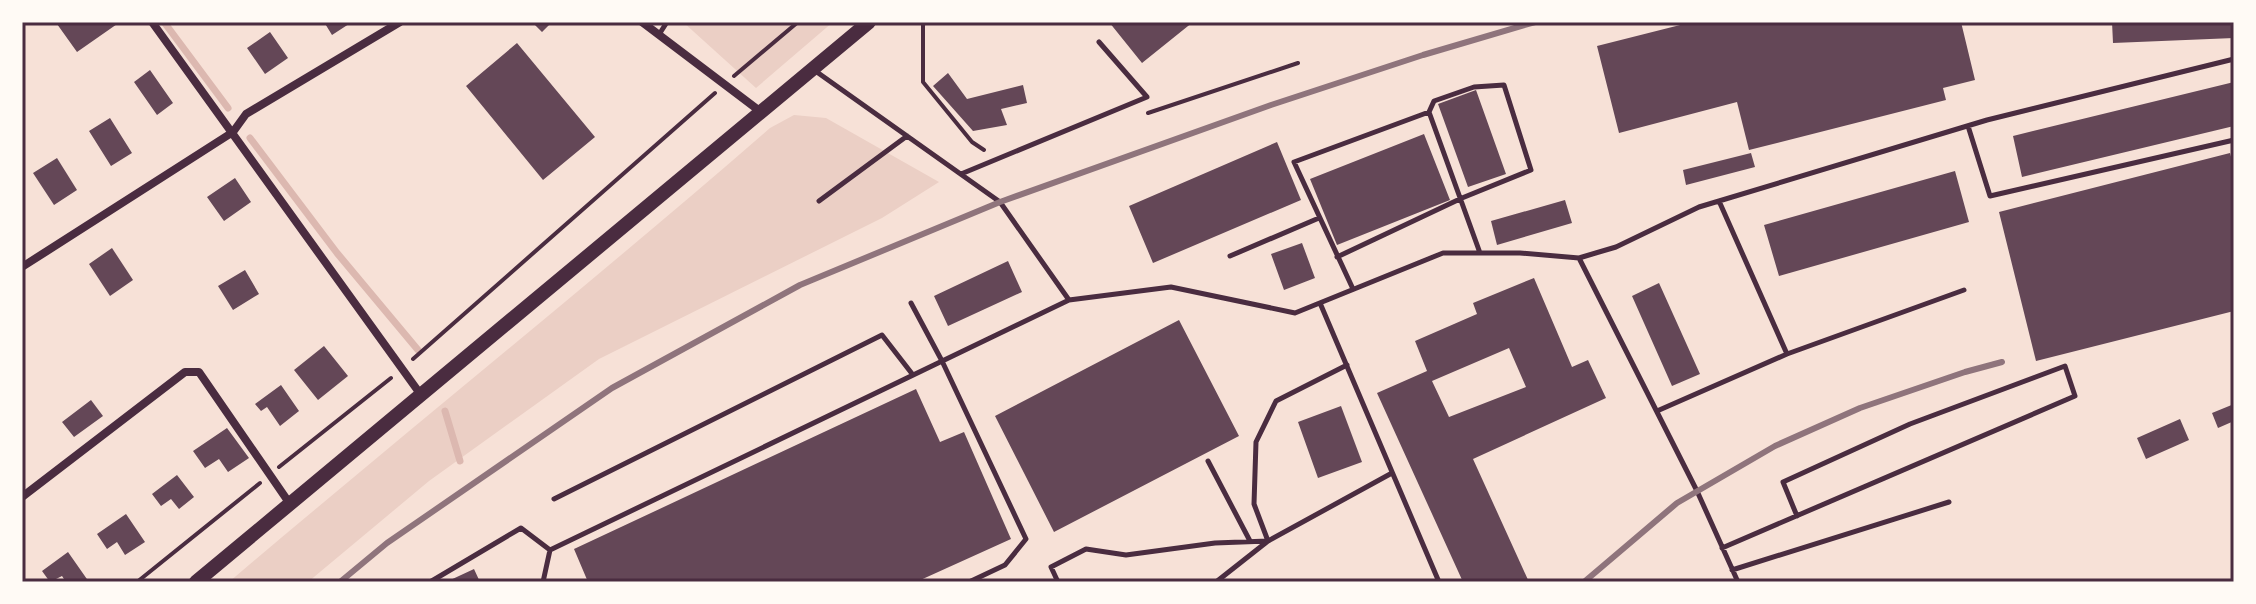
<svg xmlns="http://www.w3.org/2000/svg" width="2256" height="604" viewBox="0 0 2256 604" font-family="'Work Sans',sans-serif">
	<style>
		.green { fill: #ebcfc5 }
		.lines { fill: none; stroke-linecap: round; stroke-linejoin: round }
		.stream { stroke: #dcb8b0; stroke-width: 7 }
		.building { fill: #644757; fill-rule: evenodd }
		.path { stroke: #4a2c40; stroke-width: 4 }
		.service { stroke: #4a2c40; stroke-width: 5 }
		.minor { stroke: #4a2c40; stroke-width: 8 }
		.secondary { stroke: #4a2c40; stroke-width: 14 }
		.rail { stroke: #8f747c; stroke-width: 6 }
		.neatline { fill: none; stroke: #4a2c40; stroke-width: 3 }
	</style>
	<rect width="100%" height="100%" fill="#f7e1d7"/>
	<path class="green" d="M683,22H833L756,88Z
		M794,115L826,118L939,182L882,218L599,359L429,481L308,582H229C409,429 593,282 770,128Z"/>
	<g class="lines">
		<path class="stream" d="M164,22L228,108
			M250,138L337,253L418,350
			M445,411L460,461"/>
	</g>
	<path class="building" d="M59,22H120L77,52L57,24Z
		M324,22H352L332,35Z
		M532,22H552L542,32Z
		M1109,22H1193L1142,63Z
		M1692,22H1961L1975,80L1943,88L1946,100L1749,150L1737,102L1619,133L1597,46Z
		M2112,22H2234V38L2113,43Z
		M270,32L288,58L265,74L247,48Z
		M517,43L595,137L543,180L466,86Z
		M150,70L173,103L157,115L134,82Z
		M948,73L967,99L1023,85L1027,103L1001,109L1007,125L973,131L933,86Z
		M2234,82V126L2022,177L2013,136Z
		M1476,90L1506,174L1468,187L1438,104Z
		M110,118L132,153L111,166L89,131Z
		M1424,134L1450,200L1337,245L1310,179Z
		M1277,142L1301,200L1153,263L1129,206Z
		M1751,153L1755,167L1686,185L1683,170Z
		M2230,153L2234,168V311L2036,361L1999,212Z
		M57,158L77,190L54,205L33,173Z
		M1955,171L1969,222L1779,276L1764,225Z
		M235,178L251,202L224,221L207,197Z
		M1565,200L1572,223L1497,245L1491,221Z
		M1302,243L1315,278L1284,290L1271,254Z
		M112,248L133,280L110,296L89,264Z
		M1008,261L1022,292L948,326L934,296Z
		M245,270L259,294L233,310L218,286Z
		M1534,278L1572,367L1588,360L1606,398L1473,459L1529,582H1463L1377,393L1427,371L1415,341L1477,314L1473,303ZM1509,348L1526,387L1449,417L1432,381Z
		M1659,283L1700,374L1672,386L1632,296Z
		M1179,320L1239,436L1054,532L995,416Z
		M324,346L348,376L318,400L294,370Z
		M281,385L299,411L280,426L267,407L261,411L255,404Z
		M916,389L940,442L964,432L1011,539L916,582H588L574,549Z
		M91,400L103,416L74,437L62,422Z
		M2234,404V421L2218,428L2212,413Z
		M1341,406L1362,462L1318,478L1298,422Z
		M2180,419L2189,440L2146,459L2137,438Z
		M227,428L249,458L228,472L219,459L205,468L193,451Z
		M177,475L194,497L179,509L171,499L161,506L152,494Z
		M126,514L145,542L125,555L117,542L107,549L97,534Z
		M68,552L89,582H66L62,576L50,582L42,571Z
		M474,569L480,582H446Z"/>
	<g class="lines">
		<path class="path" d="M925,22L923,25V82L972,142L984,150
			M734,76L798,22
			M1148,113L1298,63
			M413,359L715,93
			M279,467L391,378
			M137,582L260,483"/>
		<path class="service" d="M660,33L667,22
			M814,70L1000,202L1069,300L1171,287L1295,313L1443,253H1520L1579,258L1697,491L1738,582
			M1968,126L1990,196L2234,140
			M961,174L1147,97L1099,42
			M819,201L907,136
			M1719,201L1787,354L1964,290
			M1230,256L1319,218
			M1337,257L1462,198L1531,170L1504,85L1474,87L1434,101L1429,112
			M1579,258L1616,247L1699,207L1987,120L2234,59
			M1353,289L1294,162L1429,112L1480,253
			M911,303L942,361L1026,539L1005,565L969,582
			M1320,303L1439,582
			M1657,411L1787,354
			M1208,461L1250,541
			M554,499L882,335L913,375
			M1722,548L2075,396L2065,366L1910,424L1783,482L1797,516
			M1732,570L1949,502
			M430,582L521,528L550,550
			M543,582L550,550L1069,300
			M1058,582L1051,567L1086,549L1126,555L1215,543L1268,541L1254,504L1256,442L1276,401L1347,365
			M1216,582L1268,541L1392,473"/>
		<path class="minor" d="M152,22L421,395
			M642,22L761,112
			M22,267L233,132L246,114L400,22
			M22,497L185,372H199L290,504"/>
		<path class="secondary" d="M196,582L869,22"/>
		<path class="rail" d="M340,582L387,543L612,388L800,285L1000,202L1271,105L1423,55L1535,22
			M1584,582L1677,503L1775,446L1860,408L1965,372L2002,362"/>
	</g>
	<rect width="2256" height="604" fill="none" stroke="#fffaf5" stroke-width="48"/>
	<rect x="24" y="24" width="2208" height="556" class="neatline"/>
</svg>
